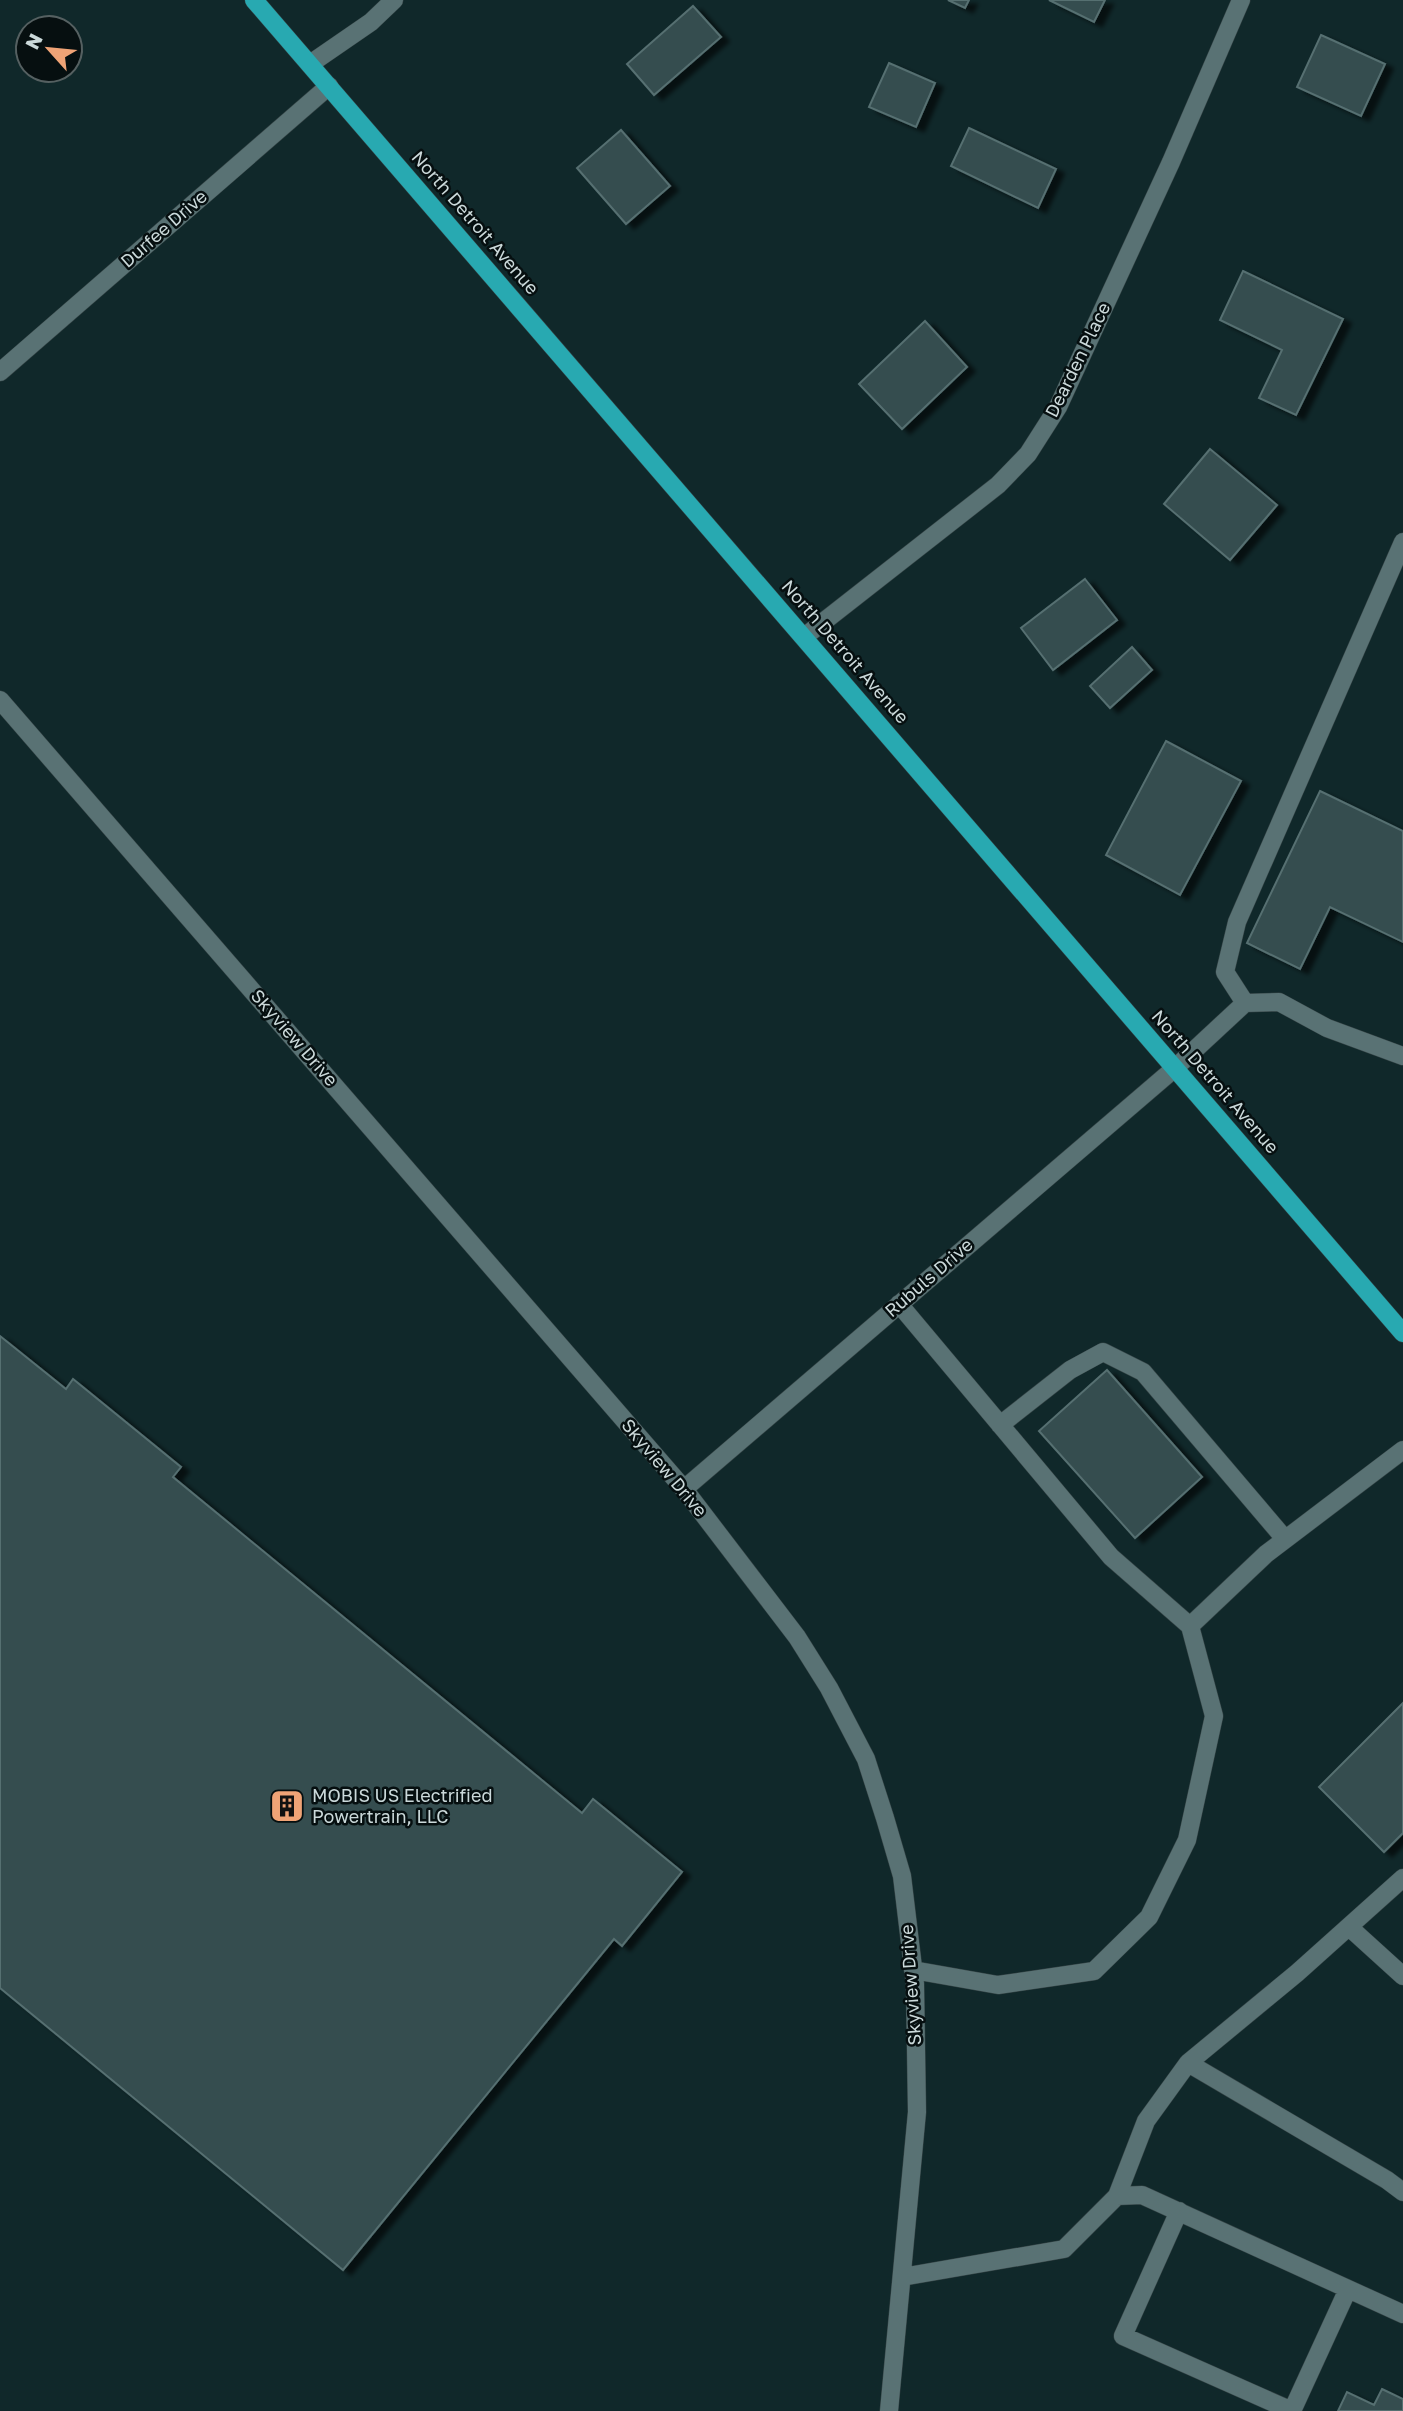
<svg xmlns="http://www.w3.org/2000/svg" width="1403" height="2411" viewBox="0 0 1403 2411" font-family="'Golos Text',sans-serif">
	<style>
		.building { fill: #354d4f; stroke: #566f71; stroke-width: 2; filter: url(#shadow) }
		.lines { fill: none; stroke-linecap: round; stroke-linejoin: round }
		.minor-casing { stroke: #354446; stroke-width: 19 }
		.major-casing { stroke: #354446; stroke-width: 19 }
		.minor { stroke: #597274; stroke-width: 18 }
		.major { stroke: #28a9b1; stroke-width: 18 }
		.labels { text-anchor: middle; stroke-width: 5; stroke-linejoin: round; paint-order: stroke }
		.street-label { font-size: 18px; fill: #cbd9da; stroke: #060f10 }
		.poi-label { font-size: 18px; fill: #cbd9da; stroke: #060f10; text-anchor: start }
	</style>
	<defs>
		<filter id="shadow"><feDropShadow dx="8" dy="4.5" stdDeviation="2" flood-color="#0009"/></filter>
	</defs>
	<rect width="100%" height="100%" fill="#10282a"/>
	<path class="building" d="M948,0H969L965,8Z
		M1049,0H1105L1094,22Z
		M693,6L721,37L654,95L627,64Z
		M1321,35L1385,64L1361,116L1297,87Z
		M889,63L935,83L916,127L869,107Z
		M969,128L1056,169L1038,208L951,166Z
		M621,130L670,186L626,224L577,168Z
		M1243,271L1343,319L1296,415L1259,398L1282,350L1220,320Z
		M925,321L967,367L902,429L859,384Z
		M1210,449L1277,505L1230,560L1164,504Z
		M1085,579L1117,620L1053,670L1021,628Z
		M1132,647L1152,670L1110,708L1090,686Z
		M1166,741L1241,781L1180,895L1106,855Z
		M1320,791L1403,831V942L1330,907L1300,969L1247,943Z
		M0,1336L66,1389L73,1379L181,1467L173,1477L582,1813L593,1799L682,1872L622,1946L614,1939L343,2270L0,1988Z
		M1107,1370L1202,1477L1135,1538L1039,1431Z
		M1403,1703V1833L1384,1852L1319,1787Z
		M1382,2389L1403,2399V2411H1338L1347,2392L1374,2405Z"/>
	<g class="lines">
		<g class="minor-casing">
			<path id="minor" d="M310,64L371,22L394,0
				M0,372L329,86
				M804,637L998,485L1028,454L1058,407L1171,162L1241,0
				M0,700L684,1489L797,1637L829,1688L866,1759L885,1818L902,1876L915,1984L917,2112L889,2411
				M1245,1003L1225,972L1237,922L1403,542
				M899,1304L1111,1557L1190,1626
				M1000,1425L1070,1370L1103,1352L1143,1372L1285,1539
				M684,1489L1175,1068L1245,1003L1279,1002L1327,1028L1403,1056
				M1349,1927L1403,1976
				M913,1970L998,1985L1094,1971L1149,1917L1187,1840L1214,1716L1190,1626L1266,1554L1403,1450
				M1188,2063L1297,1973L1403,1878
				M1117,2196L1146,2121L1188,2063L1387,2180L1403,2192
				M1179,2211L1123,2336L1292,2411
				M902,2277L1064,2249L1117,2196L1142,2195L1403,2314
				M1292,2411L1348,2289"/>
		</g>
		<g class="major-casing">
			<path id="major" d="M254,0L1403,1333"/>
		</g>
		<use href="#minor" class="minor"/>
		<use href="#major" class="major"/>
	</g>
	<defs>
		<g id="building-square" transform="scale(1.75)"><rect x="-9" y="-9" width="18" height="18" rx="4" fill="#efa376" stroke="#060f10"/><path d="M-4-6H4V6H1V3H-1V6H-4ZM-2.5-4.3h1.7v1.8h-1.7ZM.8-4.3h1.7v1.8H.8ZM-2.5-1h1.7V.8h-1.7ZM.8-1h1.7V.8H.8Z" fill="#111"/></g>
	</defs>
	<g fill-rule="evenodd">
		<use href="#building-square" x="287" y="1806"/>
	</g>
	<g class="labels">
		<g class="street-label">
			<text transform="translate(475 223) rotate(49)" y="6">North Detroit Avenue</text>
			<text transform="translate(164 229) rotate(-41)" y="6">Durfee Drive</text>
			<text transform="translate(1078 360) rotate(-64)" y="6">Dearden Place</text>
			<text transform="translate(845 652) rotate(49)" y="6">North Detroit Avenue</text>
			<text transform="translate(294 1038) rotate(49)" y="6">Skyview Drive</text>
			<text transform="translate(1215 1082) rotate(49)" y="6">North Detroit Avenue</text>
			<text transform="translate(929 1278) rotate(-41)" y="6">Rubuls Drive</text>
			<text transform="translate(664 1468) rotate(50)" y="6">Skyview Drive</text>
			<text transform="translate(911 1985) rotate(-94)" y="6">Skyview Drive</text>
		</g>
		<g class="poi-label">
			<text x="312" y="1802">MOBIS US Electrified<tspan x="312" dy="21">Powertrain, LLC</tspan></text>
		</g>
	</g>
	<g transform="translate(49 49) rotate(297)"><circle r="33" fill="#060f10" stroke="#556061" stroke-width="2"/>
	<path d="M0-5L12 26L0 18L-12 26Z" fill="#efa376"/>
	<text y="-10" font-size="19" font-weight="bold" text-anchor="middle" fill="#cbd9da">N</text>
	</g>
</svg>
